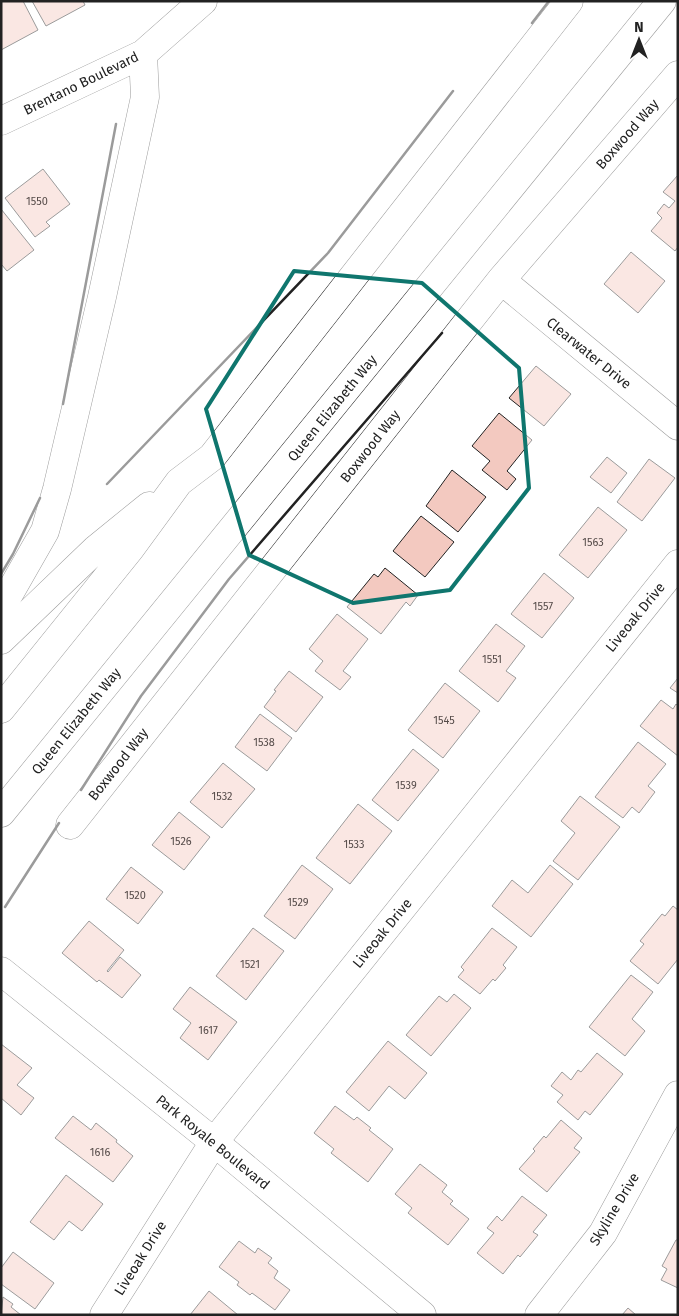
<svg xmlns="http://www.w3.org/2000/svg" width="679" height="1316" viewBox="0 0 679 1316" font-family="'Fira Sans',sans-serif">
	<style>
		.building { fill: #f3c9c0; stroke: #222 }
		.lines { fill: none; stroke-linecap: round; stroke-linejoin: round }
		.minor-casing { stroke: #222; stroke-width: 29 }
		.highway-casing { stroke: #222; stroke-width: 29 }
		.minor { stroke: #fff; stroke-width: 28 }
		.highway { stroke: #fff; stroke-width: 28 }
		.wall { stroke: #222; stroke-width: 2.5 }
		.marked { fill: none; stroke: #0f766e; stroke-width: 4; stroke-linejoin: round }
		.labels { text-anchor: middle; stroke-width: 4; stroke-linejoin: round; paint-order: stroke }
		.number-label { font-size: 11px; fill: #564c4a }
		.street-label { font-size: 14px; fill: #222; stroke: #fff }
	</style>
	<rect width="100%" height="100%" fill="#fff"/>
	<path class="building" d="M1,1H23L38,30L1,50Z
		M32,1H83L85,5L46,26Z
		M43,169L70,204L46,222L50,226L35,237L5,198Z
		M678,175V247L675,251L651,231L662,218L657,213L664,204L669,208L675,201L663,192Z
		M1,209L34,250L7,271L1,264Z
		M631,252L665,281L638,313L604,284Z
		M536,366L571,394L544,426L509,398Z
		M499,413L532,440L507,471L516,479L507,490L482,470L490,461L472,446Z
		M607,457L627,473L611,493L590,477Z
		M649,459L675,478L642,521L617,502Z
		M452,470L486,497L458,532L426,506Z
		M598,507L627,530L588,578L559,555Z
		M421,516L454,542L425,577L393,551Z
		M385,568L418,595L410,606L406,602L381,634L347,607L374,574L378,577Z
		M544,573L574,598L542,638L511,614Z
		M337,614L368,639L343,671L351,677L340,690L315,671L323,661L309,649Z
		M496,624L525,646L506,671L516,678L498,702L459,671Z
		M289,671L323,697L296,732L264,707L276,691L274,690Z
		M678,678V693L670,688Z
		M445,683L480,711L443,758L408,730Z
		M661,700L673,709L676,704L678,706V756L640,726Z
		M260,714L292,738L267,771L235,747Z
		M638,742L666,764L648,786L655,792L639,813L632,807L623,818L595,797Z
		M413,749L439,770L398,821L372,800Z
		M223,763L255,789L222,828L190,802Z
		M580,796L620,827L578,880L553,861L575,833L561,821Z
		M358,804L392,831L350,884L316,858Z
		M179,812L210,837L184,870L152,845Z
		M302,865L333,889L295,939L264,916Z
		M550,865L573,884L531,937L492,906L512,880L528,893Z
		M131,867L163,892L138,924L106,899Z
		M673,906L678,910V959L658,984L630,961L644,944L640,941L662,914L665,916Z
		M89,921L124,950L107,971L108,972L120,957L141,975L122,998L99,980L97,982L62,953Z
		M253,928L284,951L246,1000L216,976Z
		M492,928L517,947L503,965L506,968L495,981L493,979L480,994L458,977L464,970L461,967Z
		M631,975L653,992L632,1019L645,1031L625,1056L589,1027Z
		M190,987L237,1022L208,1060L180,1038L191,1023L173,1009Z
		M454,994L471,1008L431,1056L406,1035L439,996L447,1002Z
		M388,1041L427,1073L405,1099L389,1086L369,1111L346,1092Z
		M1,1044L32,1068L17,1085L34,1098L21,1115L1,1098Z
		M597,1053L623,1074L590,1115L585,1111L578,1120L557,1102L563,1095L551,1086L562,1072L571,1080L578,1070L581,1072Z
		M335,1106L354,1120L357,1117L371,1128L369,1130L393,1149L368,1182L331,1153L334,1149L314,1133Z
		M73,1116L91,1130L96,1123L117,1140L116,1142L133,1156L113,1182L55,1138Z
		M561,1120L582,1138L574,1148L580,1152L547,1192L519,1169L535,1151L533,1149L544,1136L546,1138Z
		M420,1164L447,1185L442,1192L453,1201L450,1204L469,1219L448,1245L408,1213L412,1208L395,1194Z
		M66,1175L103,1204L82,1231L69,1221L54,1240L30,1222Z
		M522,1196L547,1215L533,1232L538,1235L520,1257L518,1255L503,1274L477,1253L494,1233L487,1228L497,1216L502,1221Z
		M676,1240H678V1288L661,1280L667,1269L662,1266Z
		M239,1241L255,1253L258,1248L272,1258L268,1263L278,1271L274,1278L290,1290L275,1310L252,1293L250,1295L237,1285L239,1282L219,1267Z
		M13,1252L54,1283L35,1309L1,1284V1268Z
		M209,1291L238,1315H190Z
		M3,1297L13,1304L11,1307L21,1315H1Z
		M628,1308L636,1315H622Z"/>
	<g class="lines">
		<g class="minor-casing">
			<path id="minor" d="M1,121L143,54L203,1
				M501,280L678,426
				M1,608L45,531L57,489L102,297L145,97L143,54
				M70,825L501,280L678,75
				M1,971L214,1142L422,1315
				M104,1315L214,1142L678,564
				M539,1315L603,1233L678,1095"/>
		</g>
		<g class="highway-casing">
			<path id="highway" d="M1,640L96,549L149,506
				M1,709L130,549L179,482L212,457L569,1
				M1,813L662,1"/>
		</g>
		<use href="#minor" class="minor"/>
		<use href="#highway" class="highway"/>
		<path class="wall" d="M532,23L549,1
			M63,404L116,124
			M107,484L328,253L453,91
			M1,574L13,554L40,498
			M81,790L141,696L229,579L442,333
			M5,907L59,823"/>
	</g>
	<path d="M0 0H679V1316H0ZM294,271L422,283L519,368L529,488L450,590L353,603L249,555L206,409Z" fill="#fff" fill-opacity=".55" fill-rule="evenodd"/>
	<path class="marked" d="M294,271L422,283L519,368L529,488L450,590L353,603L249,555L206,409Z"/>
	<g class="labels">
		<g class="number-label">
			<text x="37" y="205">1550</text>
			<text x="593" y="546">1563</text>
			<text x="543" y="610">1557</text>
			<text x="492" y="663">1551</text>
			<text x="444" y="724">1545</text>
			<text x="264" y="746">1538</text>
			<text x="406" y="789">1539</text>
			<text x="222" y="800">1532</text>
			<text x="181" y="845">1526</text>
			<text x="354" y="848">1533</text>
			<text x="135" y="899">1520</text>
			<text x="298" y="906">1529</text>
			<text x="250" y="968">1521</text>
			<text x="208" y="1034">1617</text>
			<text x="100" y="1156">1616</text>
		</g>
		<g class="street-label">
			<text transform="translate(81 83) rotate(-26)" y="5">Brentano Boulevard</text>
			<text transform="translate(627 134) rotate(-49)" y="5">Boxwood Way</text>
			<text transform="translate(589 353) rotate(39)" y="5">Clearwater Drive</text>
			<text transform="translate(332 408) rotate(-51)" y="5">Queen Elizabeth Way</text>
			<text transform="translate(370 446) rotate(-52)" y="5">Boxwood Way</text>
			<text transform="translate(635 617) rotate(-51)" y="5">Liveoak Drive</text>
			<text transform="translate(76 721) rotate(-51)" y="5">Queen Elizabeth Way</text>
			<text transform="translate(118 764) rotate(-52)" y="5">Boxwood Way</text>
			<text transform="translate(382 933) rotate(-51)" y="5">Liveoak Drive</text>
			<text transform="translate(213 1142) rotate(39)" y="5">Park Royale Boulevard</text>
			<text transform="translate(614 1209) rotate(-59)" y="5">Skyline Drive</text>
			<text transform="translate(140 1258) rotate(-58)" y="5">Liveoak Drive</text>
		</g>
	</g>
	<rect width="679" height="1316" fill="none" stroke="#222222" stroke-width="5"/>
	<g transform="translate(639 40)" stroke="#ffffff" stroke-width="4" paint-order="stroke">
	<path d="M0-4L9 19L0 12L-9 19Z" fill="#222222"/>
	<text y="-8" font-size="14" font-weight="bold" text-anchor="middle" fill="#222222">N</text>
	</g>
</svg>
